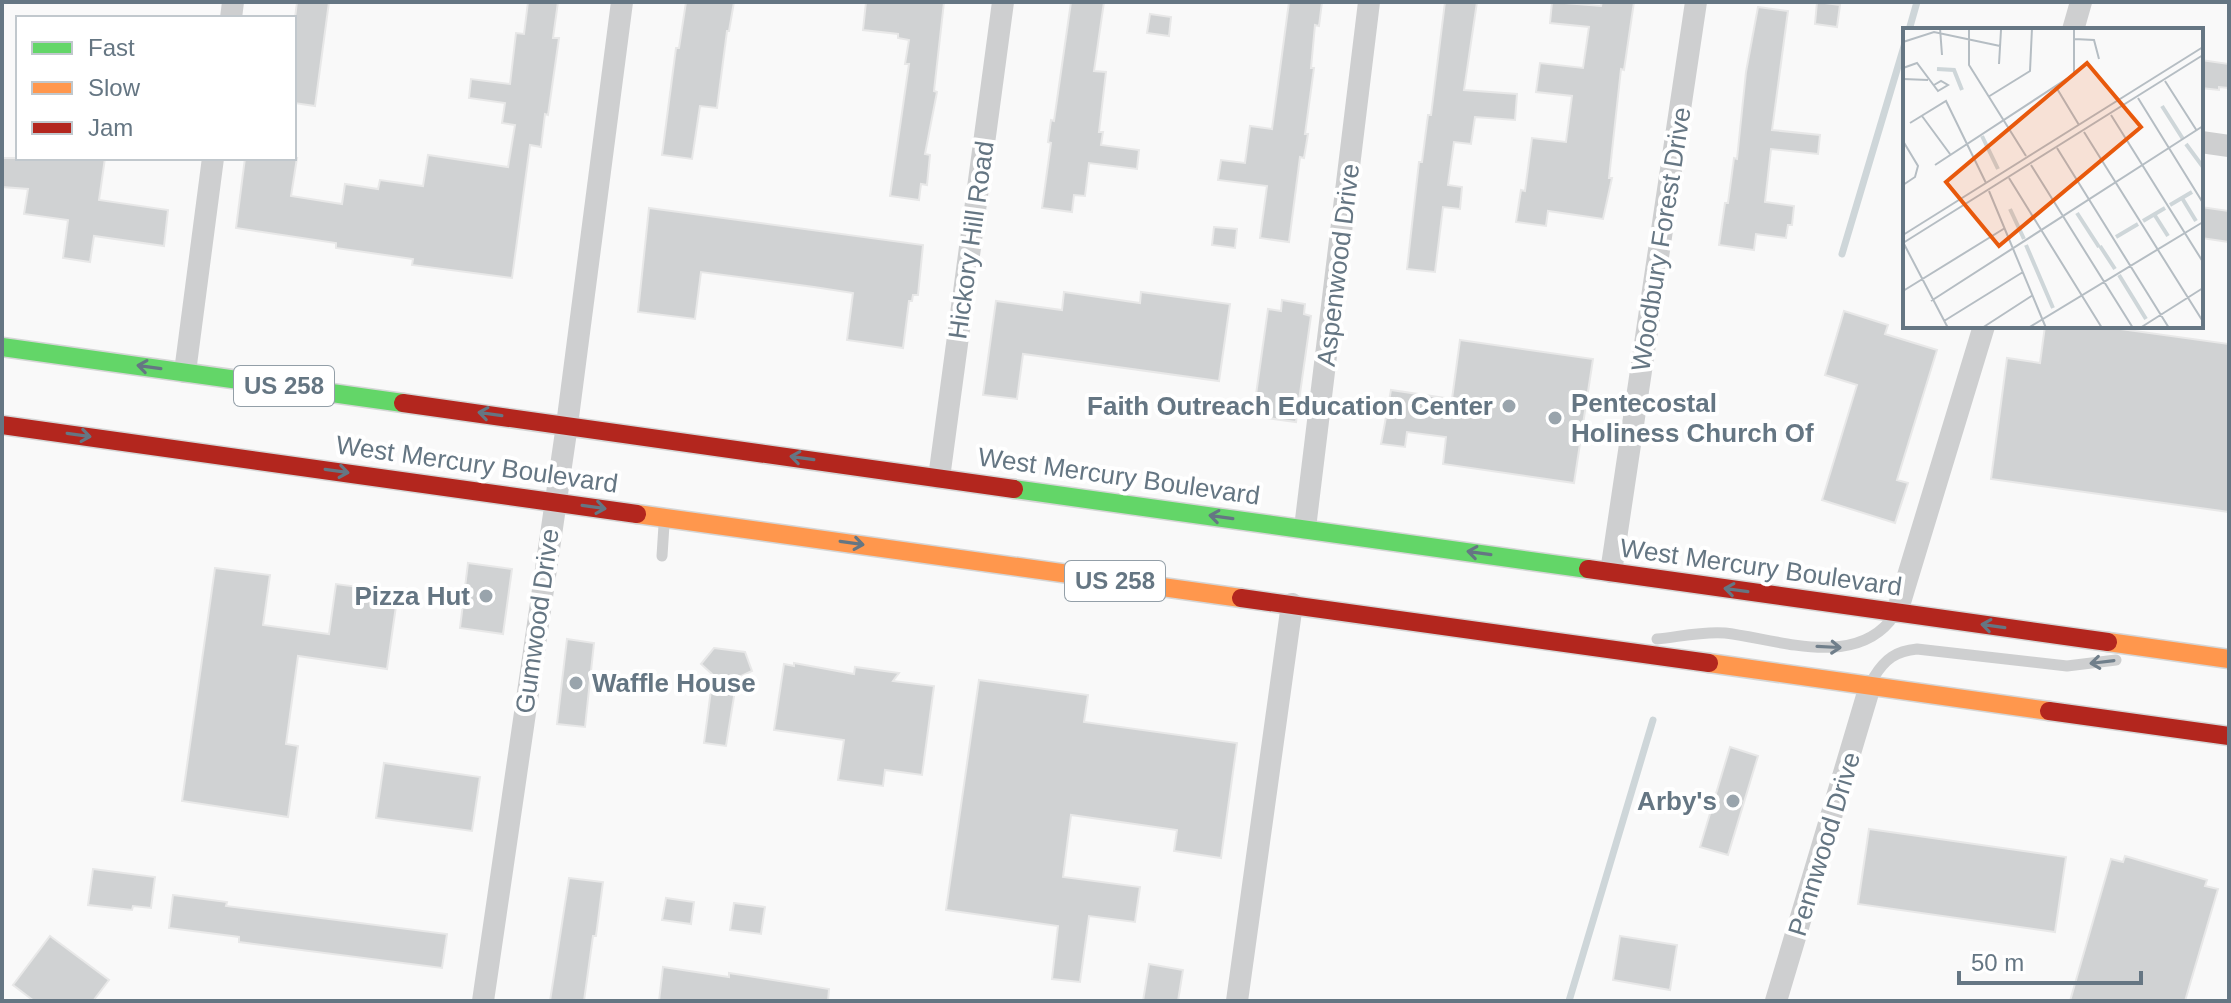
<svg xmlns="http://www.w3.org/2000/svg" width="2231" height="1003" viewBox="0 0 2231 1003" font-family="Arial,sans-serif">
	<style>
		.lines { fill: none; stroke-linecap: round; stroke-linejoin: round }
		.stream { stroke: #ced6d9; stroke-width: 7 }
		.building { fill: #d0d2d3; stroke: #e8e8e8; stroke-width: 2 }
		.fast-casing { stroke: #d5d6d6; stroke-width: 21 }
		.slow-casing { stroke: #d5d6d6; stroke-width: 21 }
		.jam-casing { stroke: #d5d6d6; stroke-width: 21 }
		.lane { stroke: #cecfd0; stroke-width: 11 }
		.street { stroke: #cecfd0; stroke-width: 22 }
		.fast { stroke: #63d668; stroke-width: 18 }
		.slow { stroke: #ff974d; stroke-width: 18 }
		.jam { stroke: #b3261e; stroke-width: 18 }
		.oneway { stroke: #657683 }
		.oneway2 { stroke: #707f8b }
		.poi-dot { fill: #99a4ac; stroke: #fff; stroke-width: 3 }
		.labels { text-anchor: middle; stroke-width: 8; stroke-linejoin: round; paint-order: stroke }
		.shield { fill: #fff; stroke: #939fa8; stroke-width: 2 }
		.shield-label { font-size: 24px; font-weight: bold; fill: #657683 }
		.street-label { font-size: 26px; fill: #657683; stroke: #fff }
		.poi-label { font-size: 26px; font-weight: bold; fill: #657683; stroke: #fff; text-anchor: end }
		.inset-river { fill: none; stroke: #ced6d9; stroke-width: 4 }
		.inset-road { fill: none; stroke: #b5bdc3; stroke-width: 2 }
		.view { fill: #e8590c; fill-opacity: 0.15; stroke: #e8590c; stroke-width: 4 }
		.inset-edge { fill: none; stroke: #657683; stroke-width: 4 }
	</style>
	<rect width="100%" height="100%" fill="#f9f9f9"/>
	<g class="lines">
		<path class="stream" d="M1909,30L1917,2
			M1842,254L1905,43
			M1569,1001L1653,720"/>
	</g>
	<path class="building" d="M297,2H329L315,106L294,103V26Z
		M528,2H558L553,38H559L548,115L545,114L541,147L530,145L512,278L412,265L413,259L336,248V243L236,228L245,158H297L291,196L342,204L345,184L378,189L380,180L423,186L428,155L508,167L515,125L502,123L505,103L469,98L471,79L510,84L516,33L524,34Z
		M686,2H734L729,31H727L717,108L700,106L692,159L662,155L676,48H679Z
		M866,2H944L934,91L937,92L925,154L930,155L927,185L921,184L919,200L890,196L909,64H905L909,40L898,38V34L863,30Z
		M1071,2H1104L1094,71L1106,72L1099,132H1103L1101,145L1139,150L1137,169L1089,163L1085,196L1074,195L1072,212L1042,208L1051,143L1048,142L1051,120L1054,121Z
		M1289,2H1322L1319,26L1315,25L1311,68H1314L1305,134H1308L1304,158L1300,157L1289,242L1260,238L1267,186L1218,180L1221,160L1245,163L1250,126L1272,129Z
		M1445,2H1477L1464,90L1517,94L1515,120L1475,117L1471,144L1454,142L1448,185L1462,187L1460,209L1443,207L1435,272L1407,269L1419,162H1422L1428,115H1431Z
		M1552,2L1601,6L1602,2H1634L1624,70L1621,69L1609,178H1612L1603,219L1548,211L1546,226L1516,222L1521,190L1525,191L1532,138L1566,142L1572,96L1536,92L1540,63L1583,68L1589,27L1550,23Z
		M1817,2L1840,5L1837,27L1815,24Z
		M1758,7L1788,11L1772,130L1820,135L1818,154L1771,149L1765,202L1794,206L1792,225H1788L1786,238L1756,234L1754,250L1719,245L1725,203H1728L1734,158L1737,159L1746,72Z
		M1150,14L1171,17L1169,36L1147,33Z
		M2201,60L2229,64V88L2219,87V90L2201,88Z
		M2,158H105L99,200L168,210L164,246L94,236L90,262L63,258L68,220L24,214L28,189L2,187Z
		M2201,207L2229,211V242L2201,238Z
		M649,208L923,245L918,295H913L912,301H909L903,348L847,340L853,293L814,287L701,272L695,319L638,312Z
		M1214,227L1237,229L1235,248L1212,245Z
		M1064,292L1140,303L1141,292L1230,304L1219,381L1023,354L1017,399L983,395L996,301L1062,310Z
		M1282,300L1305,304L1304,314L1311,316L1296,422L1253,416L1268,309L1281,311Z
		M1844,311L1888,325L1885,334L1937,350L1897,480L1908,483L1895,523L1822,500L1857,385L1825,375Z
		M2045,326H2099L2229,344V512L1991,479L2007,358L2040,363Z
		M1460,340L1593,359L1574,483L1443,464L1446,437L1407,432L1405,447L1381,444L1391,390L1452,399Z
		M468,563L512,569L503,634L460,628Z
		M215,568L270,575L263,625L329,634L336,584L398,592L387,669L298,656L286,744L298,746L288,817L182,801Z
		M567,639L594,643L585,727L557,724Z
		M714,648L745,652L752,671L737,678L726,746L704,743L713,675L701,664Z
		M794,663L854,674L855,667L899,673L893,681L934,686L922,775L885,770L883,786L838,780L844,740L774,730L784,664L794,666Z
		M979,680L1088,695L1084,722L1237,743L1221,858L1174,851L1177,830L1071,815L1063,877L1140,887L1135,922L1089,916L1080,982L1052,979L1058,926L946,910Z
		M1730,747L1758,756L1728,855L1700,847Z
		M384,763L480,777L472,831L376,818Z
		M1869,829L2066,857L2055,932L1858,904Z
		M2125,856L2207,880L2205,886L2218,889L2185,1001H2070L2111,859L2123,862Z
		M93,869L155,877L151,908L133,906L132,910L88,905Z
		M569,878L603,882L596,936H593L584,1001H550Z
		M173,895L227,902L226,906L447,934L442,968L239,942V937L169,928Z
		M666,898L694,902L691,924L662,920Z
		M734,903L765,907L761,934L730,930Z
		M50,936L109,980L93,1001H34L13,985Z
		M1620,936L1677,945L1670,990L1613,980Z
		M1149,964L1183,970L1178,1001H1143Z
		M663,967L729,977V973L829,989L828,1001H659Z"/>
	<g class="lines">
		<g class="fast-casing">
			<path id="fast" d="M2,347L403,403
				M1014,489L1588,569"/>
		</g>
		<g class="slow-casing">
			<path id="slow" d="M637,514L1241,598
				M2108,642L2229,659
				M1709,663L2049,711"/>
		</g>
		<g class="jam-casing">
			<path id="jam" d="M403,403L1014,489
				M2,425L637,514
				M1588,569L2108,642
				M1241,598L1709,663
				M2049,711L2229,736"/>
		</g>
		<path class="lane" d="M662,556L664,525
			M1657,639C1678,637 1703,631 1725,633C1776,639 1851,668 1890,621
			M1874,677C1885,659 1896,651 1917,649L2067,666L2116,660"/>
		<path class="street" d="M231,18L233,2
			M2073,30L2081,2
			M2201,142L2229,146
			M185,372L213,158
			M939,478L1003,2
			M1305,528L1369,2
			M1611,572L1696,2
			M1897,612L1984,326
			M483,1001L567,425L622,2
			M1237,1001L1292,604
			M1776,1001L1870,686"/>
		<use href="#fast" class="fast"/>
		<use href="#slow" class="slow"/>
		<use href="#jam" class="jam"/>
	</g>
	<defs><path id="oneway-shaft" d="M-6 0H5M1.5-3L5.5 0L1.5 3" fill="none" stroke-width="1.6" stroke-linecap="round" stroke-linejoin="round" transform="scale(2)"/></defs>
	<g class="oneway">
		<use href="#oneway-shaft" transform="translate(149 367) rotate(-172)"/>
		<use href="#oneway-shaft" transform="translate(490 414) rotate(-172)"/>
		<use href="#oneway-shaft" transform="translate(79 435) rotate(8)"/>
		<use href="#oneway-shaft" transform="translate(802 458) rotate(-172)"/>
		<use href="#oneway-shaft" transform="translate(337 471) rotate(8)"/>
		<use href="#oneway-shaft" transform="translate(594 507) rotate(8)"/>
		<use href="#oneway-shaft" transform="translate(1221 517) rotate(-172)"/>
		<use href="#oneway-shaft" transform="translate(852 543) rotate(8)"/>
		<use href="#oneway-shaft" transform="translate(1479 553) rotate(-172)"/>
		<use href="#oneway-shaft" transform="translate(1736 590) rotate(-172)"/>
		<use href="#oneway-shaft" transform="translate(1993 626) rotate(-172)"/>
	</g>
	<g class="oneway2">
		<use href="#oneway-shaft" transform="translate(1829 647) rotate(3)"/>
		<use href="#oneway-shaft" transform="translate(2102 662) rotate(173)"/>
	</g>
	<g class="poi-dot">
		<circle cx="1509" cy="406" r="8"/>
		<circle cx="1555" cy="418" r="8"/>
		<circle cx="486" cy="596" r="8"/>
		<circle cx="576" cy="683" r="8"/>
		<circle cx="1733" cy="801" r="8"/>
	</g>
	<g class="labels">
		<g class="shield">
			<rect x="234" y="366" width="100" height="40" rx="6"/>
			<rect x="1065" y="561" width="100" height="40" rx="6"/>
		</g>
		<g class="shield-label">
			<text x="284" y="394">US 258</text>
			<text x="1115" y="589">US 258</text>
		</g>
		<g class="street-label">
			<text transform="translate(1661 239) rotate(-81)" y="9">Woodbury Forest Drive</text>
			<text transform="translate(971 240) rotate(-82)" y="9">Hickory Hill Road</text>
			<text transform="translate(1338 265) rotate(-83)" y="9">Aspenwood Drive</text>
			<text transform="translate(477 464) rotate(8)" y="9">West Mercury Boulevard</text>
			<text transform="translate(1119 476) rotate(8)" y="9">West Mercury Boulevard</text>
			<text transform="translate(1761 567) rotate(8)" y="9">West Mercury Boulevard</text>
			<text transform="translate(537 621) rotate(-82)" y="9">Gumwood Drive</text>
			<text transform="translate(1824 844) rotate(-73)" y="9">Pennwood Drive</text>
		</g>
		<g class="poi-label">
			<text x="1571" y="412" text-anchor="start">Pentecostal<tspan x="1571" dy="30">Holiness Church Of</tspan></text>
			<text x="1493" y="415">Faith Outreach Education Center</text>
			<text x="470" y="605">Pizza Hut</text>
			<text x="592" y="692" text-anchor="start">Waffle House</text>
			<text x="1717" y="810">Arby's</text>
		</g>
	</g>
	<g transform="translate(1903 28)">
		<rect width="300" height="300" fill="#f9f9f9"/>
		<path class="inset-river" d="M34,41L51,42L59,62M259,78L280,111M79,108L95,141M283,116L300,139M279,170L293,193M267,177L289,164M107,181L121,211M174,185L196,219M251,186L265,208M240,193L262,180M213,209L235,196M123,217L150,280M197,218L212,241M216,247L243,291"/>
		<path class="inset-road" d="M37,0L39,27M66,0V37L123,128M171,11L191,12L196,31M0,14L31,4L97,18M96,36L98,2M0,46V40L14,35L35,63L45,57L38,53L31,57M0,51L25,52M262,53L294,103M153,59L176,97M85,69L127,43L129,0M235,70L300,175M208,87L300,234M19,88L47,126M7,95L43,73L83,155M181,104L299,292M0,113L15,138L12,149L0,157M154,120L266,300M32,137L171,46V0M128,137L230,300M106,150L199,300M86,163L143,300M0,207L300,19M0,214L45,300M0,215L300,27M0,263L102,200M28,273L300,98M41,293L120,244M79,300L130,267M125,300L300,194M237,300L300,260"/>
		<path class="view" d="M184,35L238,99L96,218L43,154Z"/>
		<rect width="300" height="300" class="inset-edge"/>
	</g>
	<rect width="2231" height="1003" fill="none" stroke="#657683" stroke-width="8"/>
	<rect x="16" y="16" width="280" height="144" fill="#ffffff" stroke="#c1c8cd" stroke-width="2"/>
	<rect x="32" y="42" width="40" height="12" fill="#63d668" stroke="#c1c8cd" stroke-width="2"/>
	<text x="88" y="56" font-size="24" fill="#657683">Fast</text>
	<rect x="32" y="82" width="40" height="12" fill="#ff974d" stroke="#c1c8cd" stroke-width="2"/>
	<text x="88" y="96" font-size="24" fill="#657683">Slow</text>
	<rect x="32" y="122" width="40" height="12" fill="#b3261e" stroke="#c1c8cd" stroke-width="2"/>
	<text x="88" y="136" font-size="24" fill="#657683">Jam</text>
	<path d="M1959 971v12h182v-12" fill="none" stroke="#657683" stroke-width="4"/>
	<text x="1971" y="971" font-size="24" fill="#657683" stroke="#ffffff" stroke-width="6" paint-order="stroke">50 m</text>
</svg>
